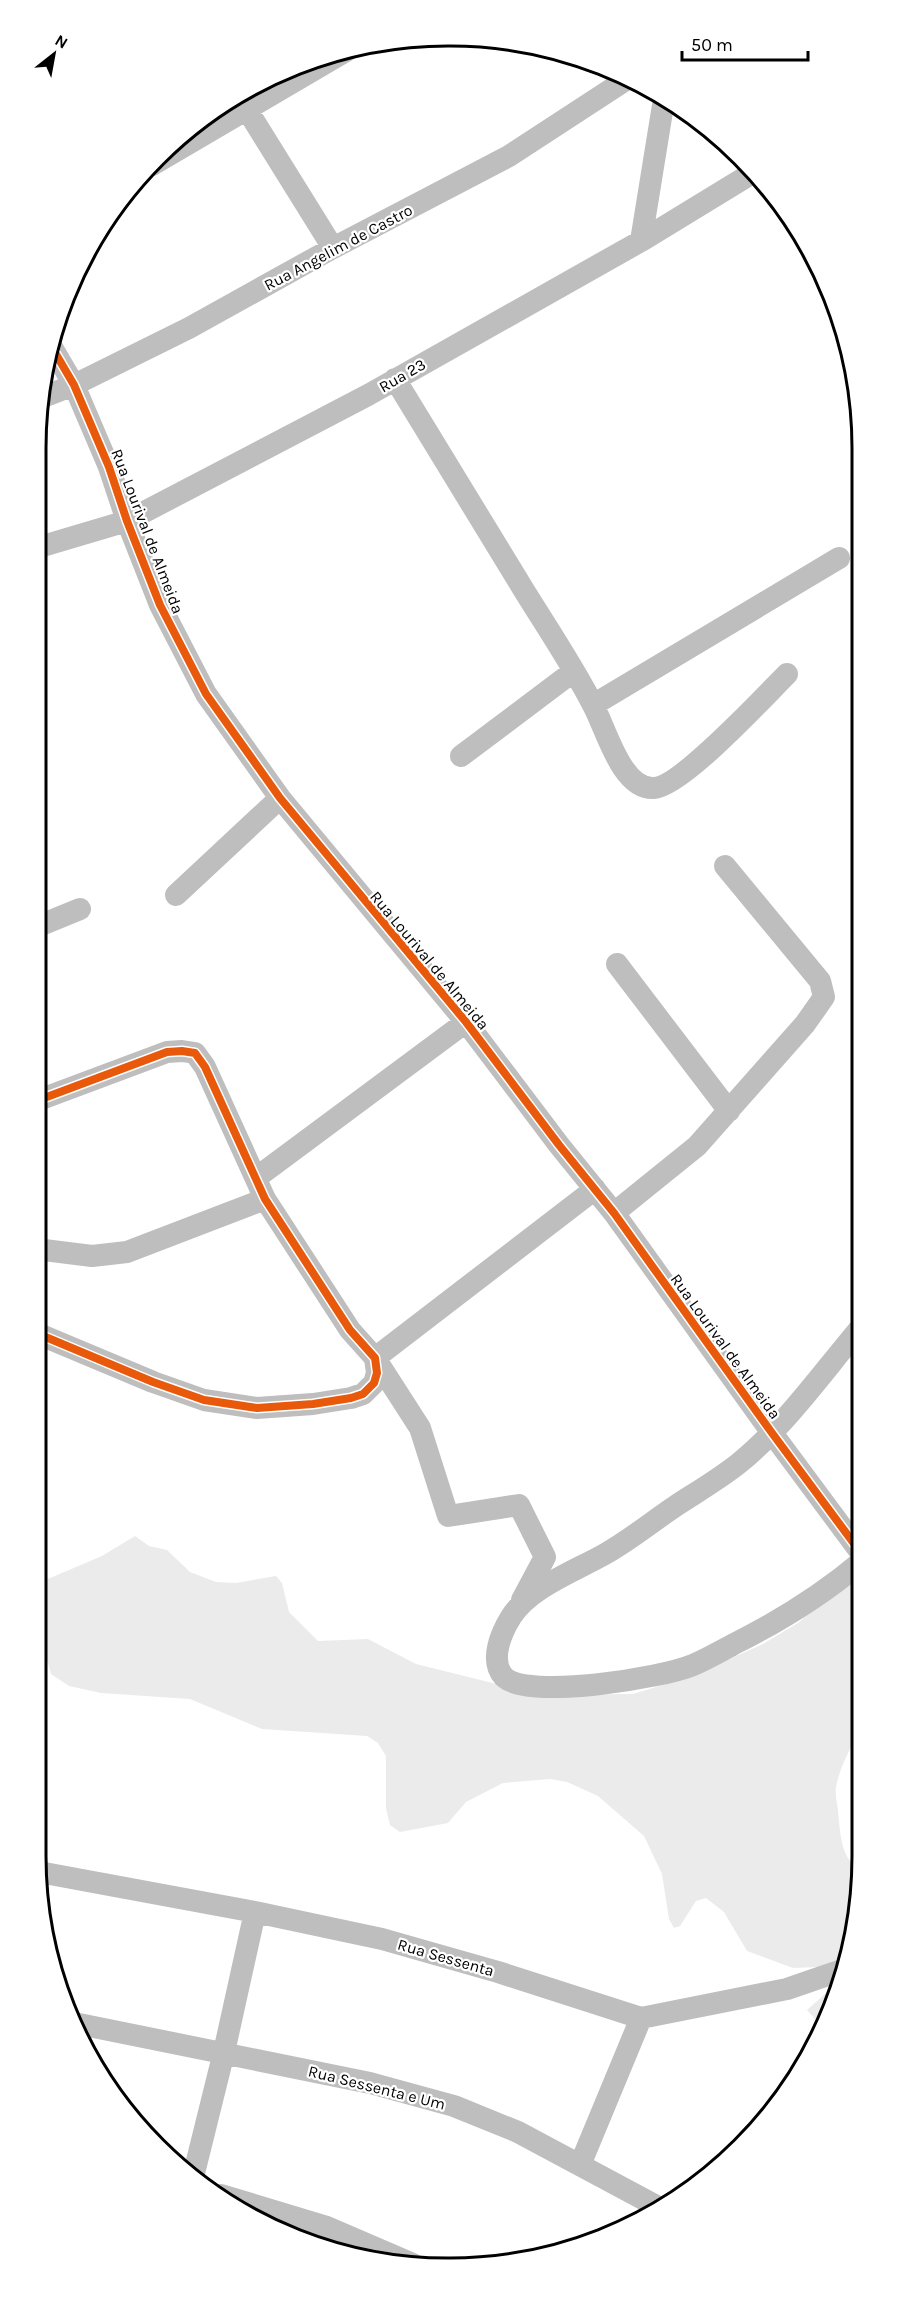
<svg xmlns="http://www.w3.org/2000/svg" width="898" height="2304" viewBox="0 0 898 2304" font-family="Karla,sans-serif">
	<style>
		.green { fill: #ebebeb }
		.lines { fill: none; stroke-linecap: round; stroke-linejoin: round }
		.minor { stroke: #bebebe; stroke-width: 22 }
		.cycleway-casing { stroke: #fff; stroke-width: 11 }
		.cycleway { stroke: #e8590c; stroke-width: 8 }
		.labels { text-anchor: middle; stroke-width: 4.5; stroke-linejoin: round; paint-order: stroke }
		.street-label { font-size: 16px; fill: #000; stroke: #fff }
		.rim { fill: none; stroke: #000; stroke-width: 3 }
	</style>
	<rect width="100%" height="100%" fill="#fff"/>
	<path class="green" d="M135,1536L149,1546L167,1550L190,1572L216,1582L236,1583L276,1576L282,1583L289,1612L318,1641L368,1639L416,1664L541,1695L633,1694L689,1677L761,1645L798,1623L839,1588L861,1574L862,1727C852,1745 840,1766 836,1787C835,1794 837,1803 838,1810C840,1829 840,1860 860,1869L850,1949L839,1959L818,1967L793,1968L747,1951L724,1912L706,1898L696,1901L680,1926L674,1928L669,1919L662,1874L644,1836L598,1796L567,1782L550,1779L503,1783L466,1802L448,1823L400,1832L390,1825L386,1808V1756L378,1743L367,1736L262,1729L190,1699L101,1693L69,1686L51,1674L41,1639L36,1636V1584L102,1556Z
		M840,1984L823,2028L807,2010L834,1986Z"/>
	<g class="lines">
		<path class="minor" d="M246,108L333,248
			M152,165L346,51
			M641,241L664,99
			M50,344L74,385L109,467L127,521L160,605L206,694L280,798L466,1022L559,1145L614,1213L772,1433L861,1553
			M395,379C438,450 482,521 525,592C548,629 573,666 593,705C606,728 621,790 654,788C681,787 764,697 787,674
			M43,397L74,385L189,328L333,248L509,156L624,81
			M36,548L127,521L368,395L641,241L754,172
			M593,705L839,558
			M461,756L574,671
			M176,895L280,798
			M36,927L80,909
			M617,964L729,1111
			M36,1101L167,1052L182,1051L195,1053L205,1067L265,1199L350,1330L375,1358L377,1373L374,1383L363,1394L351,1398L313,1404L257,1408L204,1400L153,1382L36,1333
			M256,1178L466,1022
			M614,1213L697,1146L805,1024L824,997L820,981L725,866
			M36,1249L92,1256L127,1252L265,1199
			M861,1327C822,1373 785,1426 738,1464C719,1479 697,1492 677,1505C653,1521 630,1540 605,1554C575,1571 529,1588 511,1617C501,1633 489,1661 504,1677C529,1700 662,1678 693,1665C707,1659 721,1651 734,1644C780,1621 822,1595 861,1562
			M522,1600L545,1557L519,1505L448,1516L420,1428L375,1358L595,1189
			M39,1872L255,1912L382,1939L498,1972L641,2018L787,1989L845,1969
			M74,2023L370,2083L454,2106L518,2132L660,2208
			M580,2165L641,2018
			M194,2173L224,2052L255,1912
			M221,2195L327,2227L413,2264"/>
		<g class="cycleway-casing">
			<path id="cycleway" d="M50,344L74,385L109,467L127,521L160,605L206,694L280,798L466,1022L559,1145L614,1213L772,1433L861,1553
				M36,1101L167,1052L182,1051L195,1053L205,1067L265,1199L350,1330L375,1358L377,1373L374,1383L363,1394L351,1398L313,1404L257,1408L204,1400L153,1382L36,1333"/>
		</g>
		<use href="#cycleway" class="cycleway"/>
	</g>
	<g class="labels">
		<g class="street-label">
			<text transform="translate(338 247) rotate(-28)" y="6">Rua Angelim de Castro</text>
			<text transform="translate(402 375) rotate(-30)" y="6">Rua 23</text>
			<text transform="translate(148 531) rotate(69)" y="6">Rua Lourival de Almeida</text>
			<text transform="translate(430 960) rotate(50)" y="6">Rua Lourival de Almeida</text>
			<text transform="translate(726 1346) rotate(54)" y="6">Rua Lourival de Almeida</text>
			<text transform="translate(446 1957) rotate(16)" y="6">Rua Sessenta</text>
			<text transform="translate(377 2087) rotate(14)" y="6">Rua Sessenta e Um</text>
		</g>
	</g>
	<path d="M0 0H898V2304H0ZM448 46H450A402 402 0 0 1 852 448V1856A402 402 0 0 1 450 2258H448A402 402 0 0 1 46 1856V448A402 402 0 0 1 448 46Z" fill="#fff" fill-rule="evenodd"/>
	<path class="rim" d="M448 46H450A402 402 0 0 1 852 448V1856A402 402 0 0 1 450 2258H448A402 402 0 0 1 46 1856V448A402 402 0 0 1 448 46Z"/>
	<g transform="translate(54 54) rotate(31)" stroke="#ffffff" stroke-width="4.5" paint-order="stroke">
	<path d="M0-4.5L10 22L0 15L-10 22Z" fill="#000000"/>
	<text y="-9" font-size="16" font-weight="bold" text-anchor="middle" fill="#000000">N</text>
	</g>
	<path d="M682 51v9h126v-9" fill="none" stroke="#000000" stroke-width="3"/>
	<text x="691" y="51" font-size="18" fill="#000000" stroke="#ffffff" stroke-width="4.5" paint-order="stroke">50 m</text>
</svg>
